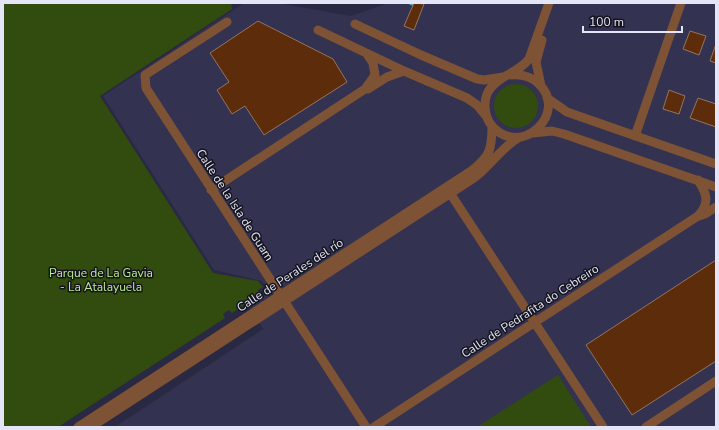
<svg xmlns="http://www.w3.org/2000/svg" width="719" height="430" viewBox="0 0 719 430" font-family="'Nunito Sans',sans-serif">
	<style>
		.built { fill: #333251 }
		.green { fill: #324c0f }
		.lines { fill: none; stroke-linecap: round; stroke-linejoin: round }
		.stream { stroke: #4ea4be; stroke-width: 2 }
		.building { fill: #5d2d0b; stroke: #937463 }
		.minor { stroke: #7e5234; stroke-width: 9 }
		.labels { text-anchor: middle; stroke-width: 3; stroke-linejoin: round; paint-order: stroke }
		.street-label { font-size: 12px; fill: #e4e5f6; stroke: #14141f }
		.park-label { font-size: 12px; fill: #bcec8b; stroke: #14141f }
	</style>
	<rect width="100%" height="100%" fill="#2a2943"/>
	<path class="built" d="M244,3H277L351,16L389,3H716V427H115L263,329L248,305L266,295V288L262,281L214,270L103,96Z"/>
	<path class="green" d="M3,3H231L232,9L100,96L213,273L258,281L263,287L258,290V295L232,313L229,310L223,314L225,318L58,427H3Z
		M494 106a22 22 0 1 1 44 0a22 22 0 1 1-44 0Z
		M558,375L591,427H477Z"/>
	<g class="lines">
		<path class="stream" d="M409,3L413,5"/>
	</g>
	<path class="building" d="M414,3L424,4L414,30L404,26Z
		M258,21L333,59L347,82L264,135L245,106L232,114L217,90L229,82L210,53Z
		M690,31L706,36L699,55L683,49Z
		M716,44V63L710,61Z
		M669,90L685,96L679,114L663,109Z
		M698,98L716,104V127L690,118Z
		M716,260V361L632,415L586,345Z"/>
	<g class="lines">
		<path class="minor" d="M227,22L145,75L146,88L366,427
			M355,24L421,55L477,79L484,80L503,77
			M318,30L404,71L467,98L477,105L486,116
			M511,75C522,74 531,76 539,84C569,113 521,159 492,126C485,118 483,104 487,94C495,76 518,74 529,59L549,3
			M541,86L536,62L542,40
			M368,89L387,77L404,71
			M547,98L567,112L716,164
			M533,133L552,131L564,134L716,187
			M635,136L681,3
			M211,190L365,89L375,75L373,63L367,54
			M450,193L603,427
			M699,216L705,214L716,207
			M78,427L471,171C490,157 492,149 492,126
			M91,427L474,178C490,166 501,148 518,138
			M374,427L698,216C710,203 707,194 698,180
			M646,427L716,381"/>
	</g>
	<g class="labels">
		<g class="street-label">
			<text transform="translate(235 205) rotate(57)" y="4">Calle de la Isla de Guam</text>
			<text transform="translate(290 275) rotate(-33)" y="4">Calle de Perales del río</text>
			<text transform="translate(530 311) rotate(-33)" y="4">Calle de Pedrafita do Cebreiro</text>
		</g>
		<g class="park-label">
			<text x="101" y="277">Parque de La Gavia<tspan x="101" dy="14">- La Atalayuela</tspan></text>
		</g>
	</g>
	<rect width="719" height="430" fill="none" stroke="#e4e5f6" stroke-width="8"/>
	<path d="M583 26v6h99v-6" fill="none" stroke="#e4e5f6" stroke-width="2"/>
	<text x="589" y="26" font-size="12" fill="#e4e5f6" stroke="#14141f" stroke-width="3" paint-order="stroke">100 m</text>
</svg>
